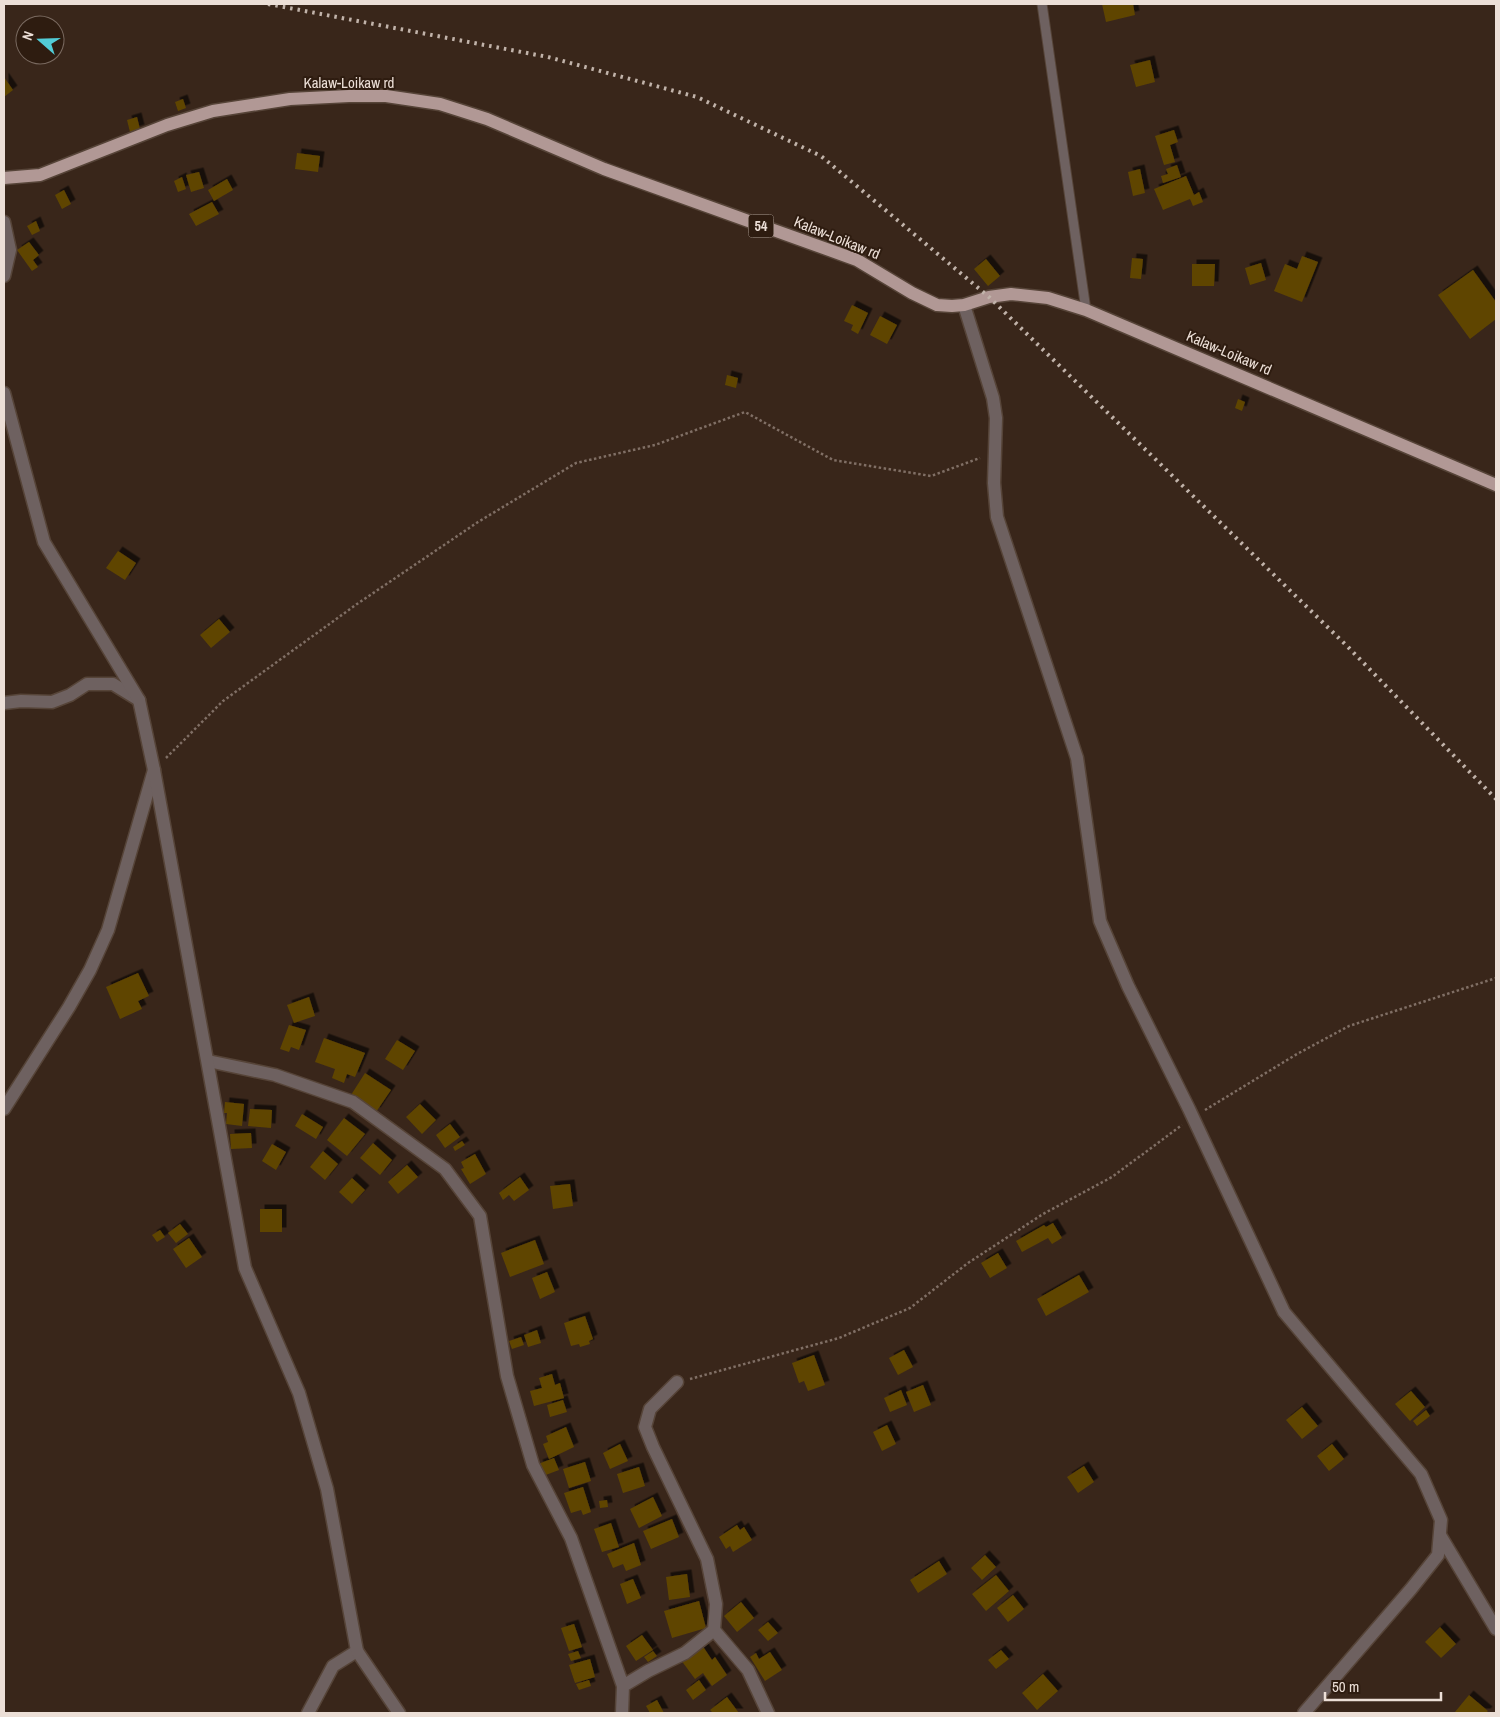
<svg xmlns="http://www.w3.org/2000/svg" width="1500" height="1717" viewBox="0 0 1500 1717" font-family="'Archivo Narrow',sans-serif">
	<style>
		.building { fill: #5f4500; filter: url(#shadow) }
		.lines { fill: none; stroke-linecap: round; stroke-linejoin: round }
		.service-casing { stroke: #564438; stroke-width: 11 }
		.minor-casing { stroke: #564438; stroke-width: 15 }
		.tertiary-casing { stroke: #564438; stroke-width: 15 }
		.primary-casing { stroke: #564438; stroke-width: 15 }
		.path { stroke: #806f65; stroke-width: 2.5; stroke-dasharray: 2.5 2.5; stroke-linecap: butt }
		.service { stroke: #6e6160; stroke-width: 9 }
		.minor { stroke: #6e6160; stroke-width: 12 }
		.tertiary { stroke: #6e6160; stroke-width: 12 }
		.primary { stroke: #b19895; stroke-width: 12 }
		.rail { stroke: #c1b3aa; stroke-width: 4; stroke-dasharray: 2.5 5; stroke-linecap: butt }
		.labels { text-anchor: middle; stroke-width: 4; stroke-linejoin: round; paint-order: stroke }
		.shield { fill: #2e1c10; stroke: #b3a49b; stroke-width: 1 }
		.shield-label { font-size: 14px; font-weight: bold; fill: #ecdfd7 }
		.street-label { font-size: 15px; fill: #ecdfd7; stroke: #2e1c10 }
	</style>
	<defs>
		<filter id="shadow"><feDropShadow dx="4.5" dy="-4.5" stdDeviation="0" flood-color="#0009"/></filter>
	</defs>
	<rect width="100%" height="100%" fill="#39261a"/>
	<path class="building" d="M1102,4H1133L1135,15L1106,22Z
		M1150,60L1155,82L1136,87L1130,65Z
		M4,77L13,90L4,97Z
		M183,99L186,108L178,111L175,102Z
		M137,117L140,129L130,132L127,120Z
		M1174,130L1178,142L1170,145L1175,162L1164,165L1155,136Z
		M297,153L320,156L318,172L295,169Z
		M1177,165L1181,177L1163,183L1161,176L1168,174L1166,169Z
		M1140,169L1145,193L1133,196L1128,172Z
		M199,172L204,188L191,192L186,175Z
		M1186,176L1194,195L1199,192L1203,202L1193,206L1190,199L1163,210L1154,189Z
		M182,177L186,189L178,192L174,181Z
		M227,179L233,190L214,201L208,190Z
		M64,190L71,204L62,209L55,195Z
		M212,202L219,214L196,226L189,214Z
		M36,221L40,231L32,235L27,226Z
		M29,242L39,255L33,260L38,267L32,271L17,250Z
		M1302,256L1318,262L1302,302L1274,291L1285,264L1297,269Z
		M1132,258L1143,259L1141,279L1130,278Z
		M986,259L1000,276L988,286L974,269Z
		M1261,263L1266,280L1250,285L1245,268Z
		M1192,264H1215L1214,286H1192Z
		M1473,270L1496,302V319L1470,339L1438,295Z
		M852,305L868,313L858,334L851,330L853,325L844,321Z
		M880,316L897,325L887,344L870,335Z
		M727,375L738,378L736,388L725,385Z
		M1238,399L1245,402L1242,411L1235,408Z
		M118,551L136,563L125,580L106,568Z
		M219,619L230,632L211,648L200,635Z
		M138,973L149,996L138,1001L142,1009L120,1019L106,987Z
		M309,997L315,1016L294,1023L287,1005Z
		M289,1025L306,1030L299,1050L291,1047L289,1052L280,1049Z
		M324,1038L365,1053L355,1077L347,1074L344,1083L332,1078L335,1069L315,1062Z
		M397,1040L415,1051L403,1070L385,1059Z
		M365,1073L391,1090L376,1112L351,1095Z
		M225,1102L244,1104L242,1126L226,1124L227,1113H224Z
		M420,1104L436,1120L422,1134L406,1117Z
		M250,1109L272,1110L271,1128L248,1126Z
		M302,1114L323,1127L316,1139L295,1126Z
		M344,1118L365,1134L347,1156L327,1140Z
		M450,1124L460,1137L445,1148L436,1135Z
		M251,1133L252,1148L231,1149L230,1134Z
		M462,1141L465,1145L455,1151L453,1147Z
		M373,1143L392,1160L380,1175L360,1158Z
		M272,1144L286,1152L276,1170L262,1161Z
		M323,1151L338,1164L325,1180L310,1167Z
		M475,1154L486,1174L470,1184L461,1169L464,1168L461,1162Z
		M407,1165L418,1177L398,1194L388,1182Z
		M520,1177L529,1190L514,1201L509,1195L503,1200L499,1193Z
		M352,1178L365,1190L352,1204L339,1192Z
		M570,1184L573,1206L553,1209L550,1186Z
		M260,1209H282V1232H260Z
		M1053,1223L1062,1238L1052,1244L1048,1238L1022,1252L1016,1241L1044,1225L1046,1227Z
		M180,1224L188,1234L176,1243L168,1233Z
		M160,1230L165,1237L157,1242L152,1235Z
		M189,1238L202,1257L186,1268L173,1249Z
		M535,1240L544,1264L510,1277L501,1253Z
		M998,1253L1007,1268L990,1278L981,1263Z
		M547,1272L555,1292L540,1299L532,1278Z
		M1079,1275L1089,1292L1046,1316L1037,1299Z
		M585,1316L593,1339L589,1341L590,1344L580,1347L579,1344L571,1346L564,1323Z
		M537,1330L541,1343L528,1347L524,1335Z
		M521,1337L524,1345L512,1349L509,1341Z
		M904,1350L913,1367L898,1375L889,1358Z
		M814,1355L825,1385L808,1391L804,1381L799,1383L792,1363Z
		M552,1374L555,1385L560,1383L564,1398L534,1406L530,1391L542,1388L539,1378Z
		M923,1385L931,1405L914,1412L906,1392Z
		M901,1390L907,1405L890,1412L884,1398Z
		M1411,1391L1425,1407L1410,1421L1395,1404Z
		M563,1400L567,1412L550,1417L547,1405Z
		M1302,1407L1318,1426L1302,1439L1286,1420Z
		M1426,1410L1430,1416L1417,1426L1413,1421Z
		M887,1425L896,1444L882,1451L873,1432Z
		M566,1427L574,1447L549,1459L543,1444L548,1442L546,1436Z
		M620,1444L628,1461L610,1469L603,1453Z
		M1332,1444L1344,1459L1329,1471L1317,1456Z
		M554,1458L559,1470L543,1476L538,1464Z
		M585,1462L591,1481L569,1488L563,1469Z
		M1084,1466L1094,1482L1078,1493L1067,1477Z
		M639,1467L645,1486L623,1493L617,1474Z
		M583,1487L591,1512L583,1515L581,1510L571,1513L564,1493Z
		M653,1497L662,1516L639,1528L630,1509Z
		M607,1500L608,1507L600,1508L599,1501Z
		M672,1519L679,1537L651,1549L643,1531Z
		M611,1523L619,1547L602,1552L594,1529Z
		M737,1525L740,1530L744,1527L752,1540L733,1552L730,1546L726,1549L719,1537Z
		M634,1543L641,1565L626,1571L623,1564L613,1568L607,1554Z
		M985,1555L996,1567L982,1580L971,1568Z
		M939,1561L947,1574L918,1593L910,1580Z
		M687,1574L690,1597L669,1600L666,1577Z
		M996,1575L1009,1591L986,1611L972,1594Z
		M633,1579L641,1598L627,1604L620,1584Z
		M1013,1595L1024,1609L1008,1622L997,1608Z
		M699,1601L706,1628L672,1638L664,1611Z
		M741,1602L754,1618L737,1632L724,1616Z
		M768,1622L778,1633L768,1641L758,1630Z
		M574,1624L582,1647L569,1651L561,1628Z
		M1440,1627L1456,1644L1441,1658L1425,1642Z
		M642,1635L653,1650L636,1661L626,1646Z
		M702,1645L712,1660L715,1657L727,1675L712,1686L703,1673L695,1679L681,1660Z
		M1001,1650L1009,1659L996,1669L988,1660Z
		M578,1651L581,1658L571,1661L568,1654Z
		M653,1651L657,1656L648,1662L644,1657Z
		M770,1652L782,1670L765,1681L750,1657L756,1653L759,1659Z
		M590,1659L595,1677L575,1683L569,1665Z
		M1043,1674L1058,1691L1037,1710L1022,1693Z
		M589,1680L591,1686L579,1690L576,1684Z
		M699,1680L706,1690L693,1700L686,1690Z
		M1469,1695L1488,1711L1486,1713H1457L1455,1712Z
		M727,1697L739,1713H713L710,1710Z
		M657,1700L664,1713H650L646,1706Z"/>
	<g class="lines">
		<g class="service-casing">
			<path id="service" d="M1042,4L1086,310"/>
		</g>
		<g class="minor-casing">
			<path id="minor" d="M4,703L21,701L52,702L70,695L87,684H113L139,700
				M208,1061L275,1075L353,1102L445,1169L480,1216L507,1376L533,1465L571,1538L623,1686L622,1713
				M4,1109L69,1007L90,970L108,930L154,770
				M714,1630L748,1670L768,1713
				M623,1686L648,1671L685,1653L714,1630L716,1604L707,1559L653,1447L645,1427L650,1409L677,1382
				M308,1713L333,1666L357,1651"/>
		</g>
		<g class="tertiary-casing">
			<path id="tertiary" d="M4,222L10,250L4,276
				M964,305L993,398L996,418L994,483L997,517L1077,758L1100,921L1128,986L1189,1109L1284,1312L1421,1474L1441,1520L1438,1555L1411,1589L1304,1713
				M4,393L44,542L139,700L154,770L245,1268L299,1393L327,1489L357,1651L399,1713
				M1440,1535L1496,1629"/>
		</g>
		<g class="primary-casing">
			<path id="primary" d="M4,178L40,175L167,125L213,111L290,99L349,96H386L440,104L487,119L604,169L857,260L912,293L937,305L952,306L964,305L989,297L1011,294L1048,298L1086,310L1496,485"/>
		</g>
		<path class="path" d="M166,758L223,701L357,604L478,522L576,463L655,445L745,412L833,460L931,476L980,458
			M1205,1110L1297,1054L1349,1026L1496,978
			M690,1379L839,1338L910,1308L968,1263L1043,1214L1112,1177L1182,1125"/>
		<use href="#service" class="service"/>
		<use href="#minor" class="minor"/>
		<use href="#tertiary" class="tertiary"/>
		<use href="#primary" class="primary"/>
		<path class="rail" d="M268,4L548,57L697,97L821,156L989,297L1349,648L1496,799"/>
	</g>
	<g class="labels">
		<rect class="shield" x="748.5" y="214.5" width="25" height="23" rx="4"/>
		<g class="shield-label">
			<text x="761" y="231">54</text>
		</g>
		<g class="street-label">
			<text x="349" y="88">Kalaw-Loikaw rd</text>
			<text transform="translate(837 238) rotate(22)" y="5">Kalaw-Loikaw rd</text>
			<text transform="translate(1229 353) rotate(23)" y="5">Kalaw-Loikaw rd</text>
		</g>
	</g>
	<rect width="1500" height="1717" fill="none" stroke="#ecdfd7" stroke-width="10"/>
	<g transform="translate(40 40) rotate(290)"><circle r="24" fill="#2e1c10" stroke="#7a6a60"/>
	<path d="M0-4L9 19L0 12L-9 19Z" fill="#52ccd6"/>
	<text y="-8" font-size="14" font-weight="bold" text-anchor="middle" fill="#ecdfd7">N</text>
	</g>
	<path d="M1325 1692v8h116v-8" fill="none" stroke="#ecdfd7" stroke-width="2.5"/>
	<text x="1332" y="1692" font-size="15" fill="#ecdfd7" stroke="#2e1c10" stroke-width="4" paint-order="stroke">50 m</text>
</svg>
